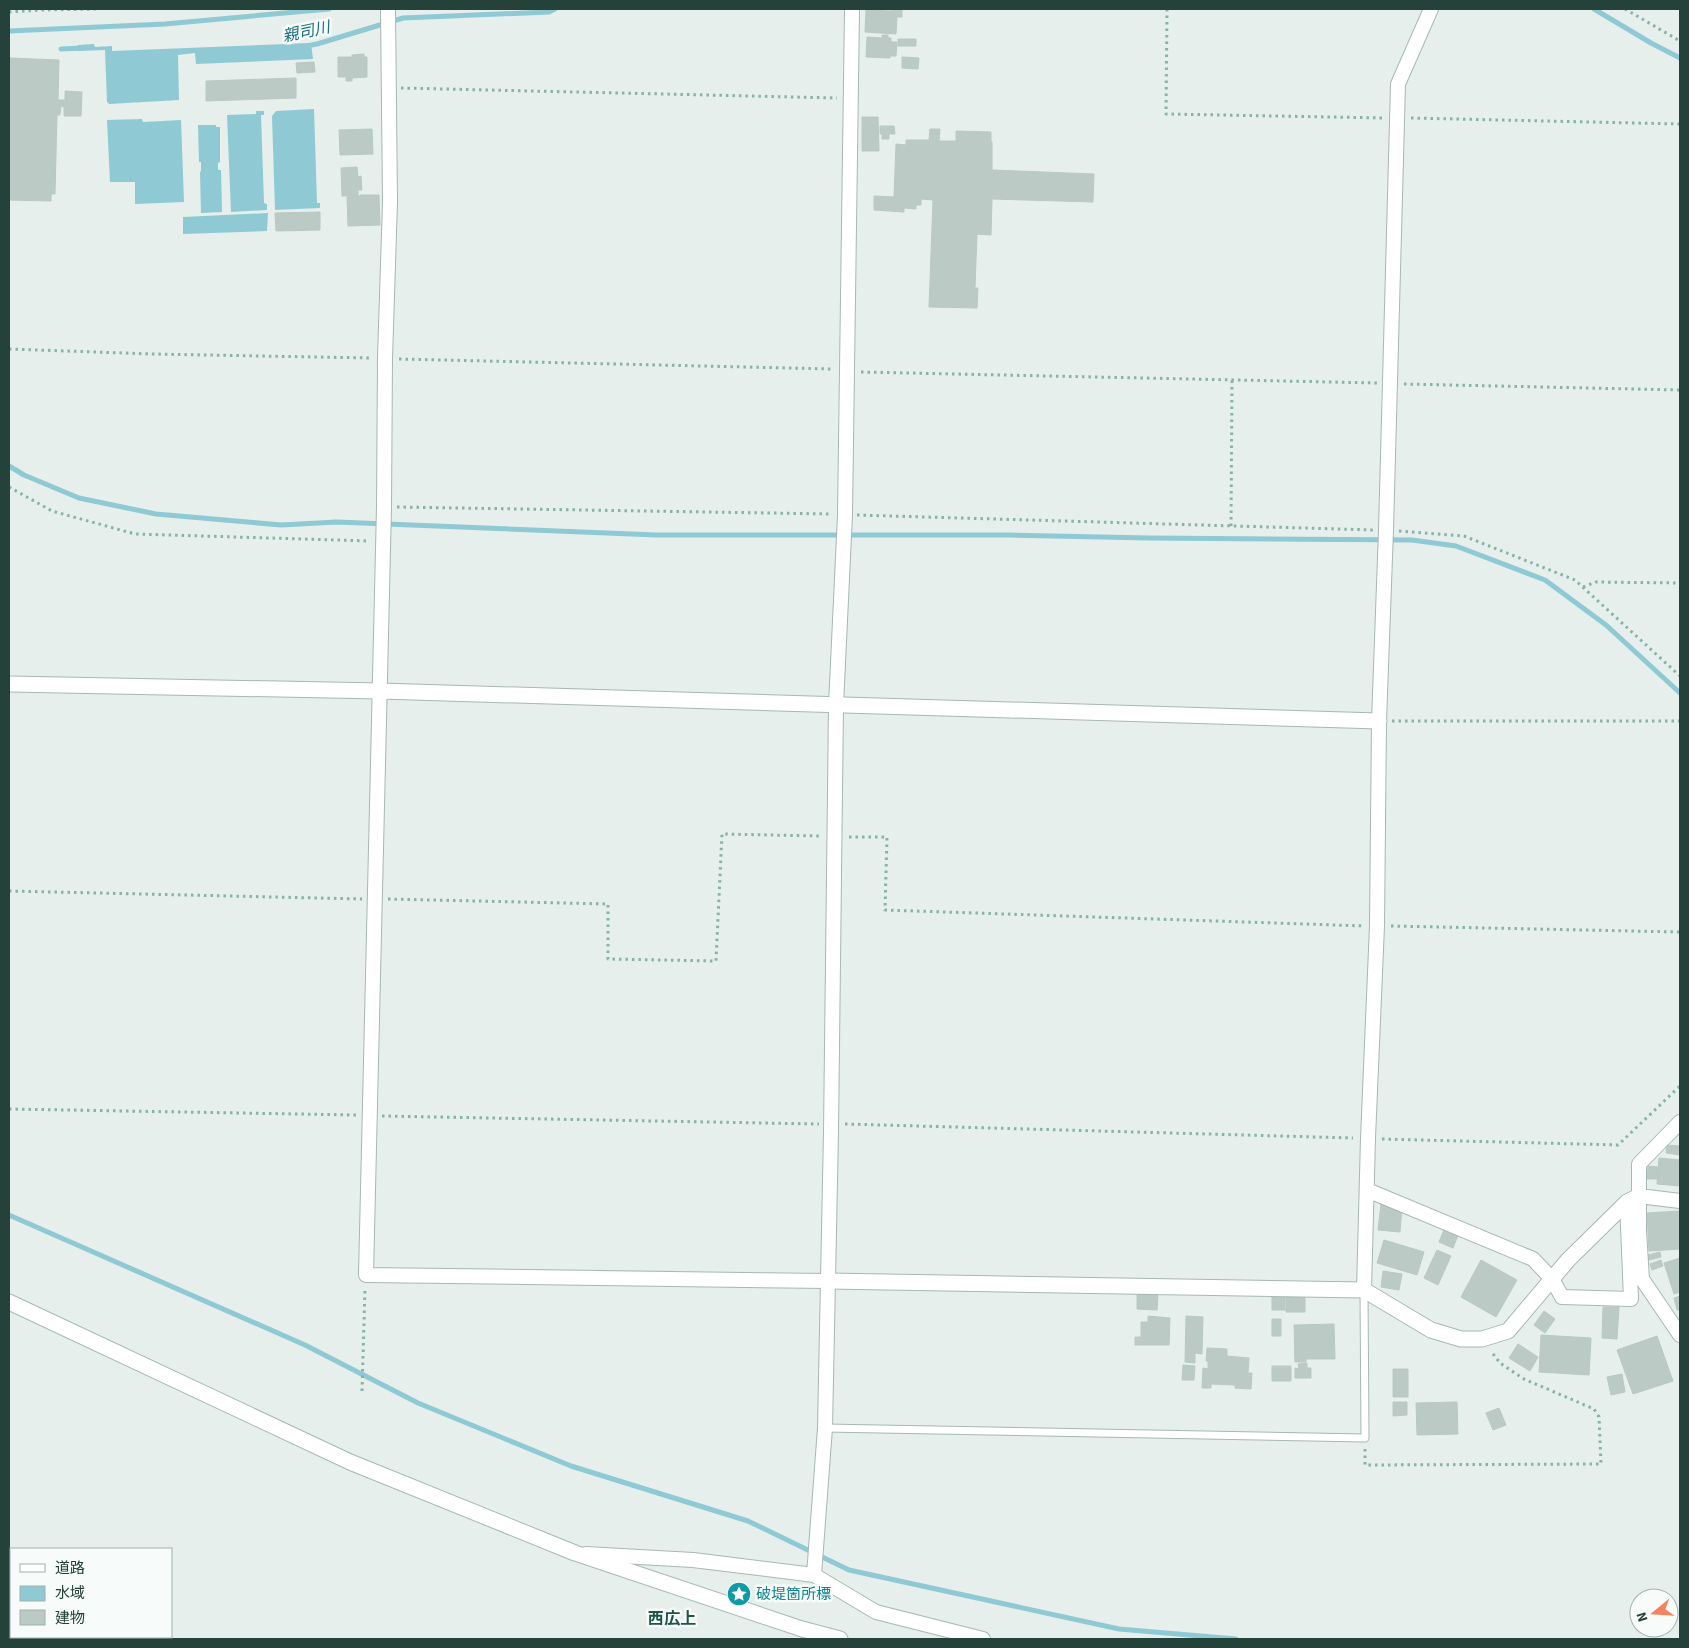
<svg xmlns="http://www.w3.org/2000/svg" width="1689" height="1648" viewBox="0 0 1689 1648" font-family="'Source Sans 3','Noto Sans JP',sans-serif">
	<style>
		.water { fill: #8ec9d4 }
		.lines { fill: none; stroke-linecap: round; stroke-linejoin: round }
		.stream { stroke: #8ec9d4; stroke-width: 5 }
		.building { fill: #bbcac4; stroke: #b8c9c2 }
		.service-casing { stroke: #a8b8b2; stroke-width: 9 }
		.minor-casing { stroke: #a8b8b2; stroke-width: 16 }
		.tertiary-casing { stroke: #a8b8b2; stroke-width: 17 }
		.path { stroke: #86b3a5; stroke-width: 3; stroke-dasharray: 2.5 4; stroke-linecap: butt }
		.service { stroke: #fff; stroke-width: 7 }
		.minor { stroke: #fff; stroke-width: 14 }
		.tertiary { stroke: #fff; stroke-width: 15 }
		.labels { text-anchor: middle; stroke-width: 5; stroke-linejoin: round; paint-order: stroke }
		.culture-label { font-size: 15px; fill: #0d838f; stroke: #f7fbf9; text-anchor: start }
		.water-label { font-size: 16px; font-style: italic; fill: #1c6f80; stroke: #f7fbf9 }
		.neighbourhood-label { font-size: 16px; font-weight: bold; fill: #1f5548; stroke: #f7fbf9 }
	</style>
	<rect width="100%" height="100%" fill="#e6efeb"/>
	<path class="water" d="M311,43L313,59L196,64L195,53L178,55L179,100L109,104L107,102L105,50L77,51L78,45L94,44L95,47L112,46V51Z
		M314,109L317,203H320V208L275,210L272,116L276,111Z
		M256,111H264V115H261L264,203L267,204V210L231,212L227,115L256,114Z
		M142,119L143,122L181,120L184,202L135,204V182H110L107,120Z
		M198,125H216V127H220V162L218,163V170H221L222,212L201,213L200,172L201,171V162H199Z
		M268,213L267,231L183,234V217Z"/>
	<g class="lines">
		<path class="stream" d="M1594,9L1651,43L1680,58
			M9,31L165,24L329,9
			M306,46L317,44L403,18L549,12L555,9
			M61,49L82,48
			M9,466L24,475L79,498L156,514L281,525L337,522L656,535H1010L1149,538L1412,540L1456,546L1545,580L1606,625L1680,693
			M9,1215L305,1345L418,1403L571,1466L748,1521L849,1570L1119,1629L1236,1639"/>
	</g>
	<path class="building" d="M892,9H902V17H897L896,34L865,32L866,10L892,11Z
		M882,35H888V38H891V42H897L896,56H890V58L866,57L867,37L882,38Z
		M898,39H916V46H898Z
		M364,54V57H367V77L352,78V81H346V77H338V57H352V55Z
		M902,57L919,58L918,69L902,68Z
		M9,58L59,60L58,100H65V91L82,92L81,116H64V107L61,106L60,115H57L55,194H51V201L9,200Z
		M314,62L315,72L297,73L296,63Z
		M296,78V98L206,101V81Z
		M862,117H878L879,151H862Z
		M880,126H894L895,134H889V139H882V134H880Z
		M372,129L373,154L340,155L339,130Z
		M930,129H940L939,141H956V131L991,132V142H992V170L1094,174L1093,202L992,199L991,235L977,234L975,288H978L977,308L929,307L933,200L921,199V205H916V209L904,208V212L874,210V196L894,197L896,144L906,145V140H929Z
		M357,167L358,177L361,176L362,190H358V196H342L341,168Z
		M360,195H379L380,225L348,226L347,197L360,196Z
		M320,212V230L276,231L275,213Z
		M1667,1145L1680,1146V1155L1666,1153Z
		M1659,1158L1680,1160V1186L1657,1184Z
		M1648,1166L1658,1167L1657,1179H1647Z
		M1381,1204L1402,1206L1400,1232L1378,1230Z
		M1680,1211V1249L1649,1251L1647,1213Z
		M1445,1227L1459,1233L1453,1248L1439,1242Z
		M1384,1240L1424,1252L1417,1275L1377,1263Z
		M1437,1250L1451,1256L1438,1285L1424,1278Z
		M1660,1252L1661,1257L1649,1260L1648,1255Z
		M1680,1258V1292L1674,1294L1664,1263Z
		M1481,1260L1517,1280L1496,1317L1461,1297Z
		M1661,1260L1663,1266L1652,1270L1650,1264Z
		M1383,1271L1402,1274L1399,1290L1381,1287Z
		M1137,1294L1158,1295L1157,1310L1137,1309Z
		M1272,1296H1285V1310H1272Z
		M1680,1296V1310H1677L1674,1298Z
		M1286,1297H1305V1312H1286Z
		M1603,1307H1619L1617,1339L1602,1338Z
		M1544,1311L1555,1319L1545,1333L1534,1325Z
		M1148,1316L1170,1318L1169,1345H1135V1337H1141V1322H1148Z
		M1186,1316L1203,1317L1202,1354L1195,1353V1363L1185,1362Z
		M1272,1319H1281V1336H1272Z
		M1334,1324L1335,1359H1306V1362H1295L1294,1325Z
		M1541,1335L1591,1338L1589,1375L1539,1372Z
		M1657,1336L1673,1381L1633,1394L1617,1350Z
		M1518,1344L1538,1357L1530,1371L1509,1358Z
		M1207,1348L1227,1349V1356L1249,1358L1248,1373H1252L1251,1389L1235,1388V1385L1211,1384V1388H1202L1203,1368L1208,1369V1361H1206Z
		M1307,1363V1368H1311V1378H1295V1368L1299,1369L1298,1364Z
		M1183,1365L1195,1366L1194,1380H1182Z
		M1272,1366H1291V1381H1272Z
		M1393,1369H1408V1397H1393Z
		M1622,1374L1625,1392L1611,1395L1607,1377Z
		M1393,1402H1407V1415L1393,1416Z
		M1457,1402L1458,1434L1417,1435L1416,1403Z
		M1499,1408L1506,1425L1493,1430L1486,1413Z"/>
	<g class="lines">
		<g class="service-casing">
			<path id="service" d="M825,1428L1365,1438L1364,1292"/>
		</g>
		<g class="minor-casing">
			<path id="minor" d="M388,9L390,202L385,358L384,507L366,1275L828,1281
				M1680,1122L1639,1164V1231L1642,1279L1680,1335
				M1367,1190L1533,1259L1552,1279L1562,1297L1631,1299L1627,1202
				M1639,1196L1680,1201
				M1364,1290L1368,1138L1377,926L1379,721L1386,530L1398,84L1431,9
				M586,1554L693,1560L814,1575L876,1612L983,1639
				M814,1575L825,1428L831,1132L836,705L845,515L852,9"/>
		</g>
		<g class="tertiary-casing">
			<path id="tertiary" d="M9,684L380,691L1379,721
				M828,1281L1364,1290L1431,1330L1461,1339H1482L1508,1331L1568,1260L1627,1202L1639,1196
				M9,1302L350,1462L575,1553L802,1629L840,1639"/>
		</g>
		<path class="path" d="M1167,9L1166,114L1385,118
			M1625,9L1680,41
			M9,12L43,10L99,9
			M401,88L837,98
			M1411,118L1680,124
			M9,349L152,354L370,358
			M399,359L833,369
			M861,372L1377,383
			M1404,384L1680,390
			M9,487L52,511L135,534L370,541
			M397,507L831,514
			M857,515L1373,530
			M1231,526L1232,380
			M1399,531L1464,536L1575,580L1680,676
			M1583,587L1596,582L1680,583
			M1392,721H1680
			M849,837H887L885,910L1365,926
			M9,891L362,899
			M388,899L608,904V959L716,961L722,834L820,836
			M1391,926L1680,932
			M9,1109L356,1115
			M382,1116L819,1124
			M845,1124L1353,1138
			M1382,1139L1618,1145L1680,1086
			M362,1391L365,1289
			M1365,1449V1465L1601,1464L1599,1417L1594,1409L1524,1379L1500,1363L1491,1351"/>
		<use href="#service" class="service"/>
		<use href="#minor" class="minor"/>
		<use href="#tertiary" class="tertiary"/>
	</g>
	<defs>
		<g id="sight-disc" transform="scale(1.25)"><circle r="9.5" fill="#0f9aa8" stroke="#f7fbf9"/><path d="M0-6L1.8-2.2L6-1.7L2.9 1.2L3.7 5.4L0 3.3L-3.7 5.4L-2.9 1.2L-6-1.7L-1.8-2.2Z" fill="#fff"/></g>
	</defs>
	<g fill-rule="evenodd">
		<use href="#sight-disc" x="739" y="1594"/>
	</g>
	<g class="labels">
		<g class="culture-label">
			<text x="756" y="1599">破堤箇所標</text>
		</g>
		<g class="water-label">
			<text transform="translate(306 31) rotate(-12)" y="6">親司川</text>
		</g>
		<g class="neighbourhood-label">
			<text x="672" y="1624">西広上</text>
		</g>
	</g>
	<rect width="1689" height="1648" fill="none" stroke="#24423a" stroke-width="20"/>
	<rect x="10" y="1548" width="162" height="90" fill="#f7fbf9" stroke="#a3b1ad"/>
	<rect x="20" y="1564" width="25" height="8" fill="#ffffff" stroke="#a3b1ad"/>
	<text x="55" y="1573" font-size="15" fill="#24423a">道路</text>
	<rect x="20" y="1586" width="25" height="15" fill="#8ec9d4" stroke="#a3b1ad"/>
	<text x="55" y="1598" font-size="15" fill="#24423a">水域</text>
	<rect x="20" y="1610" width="25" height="15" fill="#bbcac4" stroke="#a3b1ad"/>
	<text x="55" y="1623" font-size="15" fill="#24423a">建物</text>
	<g transform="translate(1654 1613) rotate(252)"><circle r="24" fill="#f7fbf9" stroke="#a3b1ad"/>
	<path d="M0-4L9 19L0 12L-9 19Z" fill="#f4845f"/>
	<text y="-8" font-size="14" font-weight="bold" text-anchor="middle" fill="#24423a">N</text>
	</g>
</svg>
